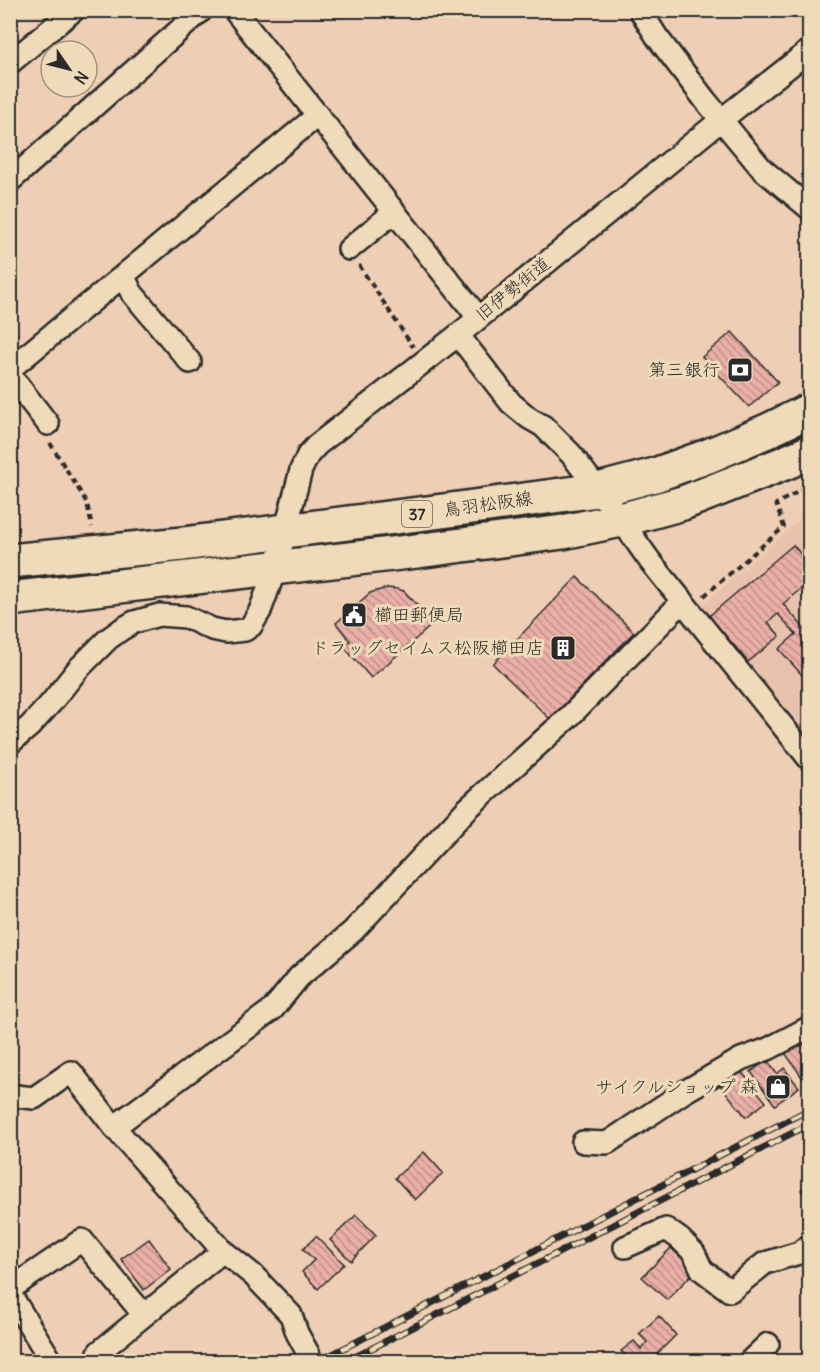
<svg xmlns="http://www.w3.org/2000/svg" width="820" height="1372" viewBox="0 0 820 1372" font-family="Delius,'Klee One',sans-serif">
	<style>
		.built { fill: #e9c2ad }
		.building { fill: url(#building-back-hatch); stroke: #2b2b2b; stroke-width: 1.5 }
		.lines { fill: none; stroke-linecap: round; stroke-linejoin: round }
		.street-casing { stroke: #2b2b2b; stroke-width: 26 }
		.primary-casing { stroke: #2b2b2b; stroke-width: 38 }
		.path { stroke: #2b2b2b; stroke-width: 4; stroke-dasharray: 6 4.5; stroke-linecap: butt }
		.street { stroke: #efdbb9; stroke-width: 21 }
		.primary { stroke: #efdbb9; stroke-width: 33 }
		.rail-casing { stroke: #2b2b2b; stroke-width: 7 }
		.rail { stroke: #efdbb9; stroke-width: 4.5; stroke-dasharray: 14; stroke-linecap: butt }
		.labels { text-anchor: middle; stroke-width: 6; stroke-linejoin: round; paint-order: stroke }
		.shield { fill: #efdbb9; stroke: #666056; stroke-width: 1.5 }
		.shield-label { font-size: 16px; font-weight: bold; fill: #2b2b2b }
		.street-label { font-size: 18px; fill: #2b2b2b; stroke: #efdbb9 }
		.poi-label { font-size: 18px; fill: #2b2b2b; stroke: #efdbb9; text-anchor: end }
	</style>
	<defs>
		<pattern id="building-back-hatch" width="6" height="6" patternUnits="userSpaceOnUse" patternTransform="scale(1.5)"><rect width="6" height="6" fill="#eab0a8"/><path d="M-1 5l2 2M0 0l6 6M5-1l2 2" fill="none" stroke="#be8f89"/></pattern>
	</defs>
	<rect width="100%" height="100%" fill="#eeceb4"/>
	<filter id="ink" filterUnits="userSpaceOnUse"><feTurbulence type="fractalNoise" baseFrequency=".0167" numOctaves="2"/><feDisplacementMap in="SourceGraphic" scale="12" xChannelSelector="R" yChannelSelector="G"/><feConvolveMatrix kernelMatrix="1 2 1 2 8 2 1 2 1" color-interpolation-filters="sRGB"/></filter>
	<g filter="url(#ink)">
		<path class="built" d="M809,512V744L699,608Z"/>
		<path class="building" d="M732,332L778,382L749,407L702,357Z
			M793,545L810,565V581L783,604L810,635V684L779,649L796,634L778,614L768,622L780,636L748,662L709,616Z
			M577,577L634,632L550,719L493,664Z
			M387,588L397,589L404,591L434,623L371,678L343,646L350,641L336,623L370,593Z
			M804,1034L810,1042V1080L806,1083L783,1050Z
			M767,1060L777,1074L784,1068L799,1087L775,1105L751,1072Z
			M740,1070L766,1102L746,1117L721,1086Z
			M424,1152L443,1173L415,1200L395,1178Z
			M810,1184V1201L801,1190Z
			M356,1215L376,1235L351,1261L330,1240Z
			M316,1236L344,1264L318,1289L302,1272L314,1260L303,1249Z
			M149,1239L171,1269L144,1290L121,1259Z
			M671,1248L695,1271L667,1300L642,1277Z
			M659,1316L676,1335L649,1362H632L621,1351L634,1341L641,1349L647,1342L639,1334Z"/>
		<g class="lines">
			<g class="street-casing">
				<path id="street" d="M234,10L478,317
					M640,10L657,37L705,100L762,169L810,209
					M10,63L74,10
					M10,181L202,10
					M349,249L394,212
					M123,276L132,293L190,362
					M458,335L511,403L529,418L543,426L571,454L621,520L650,561L810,760
					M10,369L318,115
					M10,375L48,424
					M10,743L30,726L51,703L78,669L108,639L122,629L134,622L159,615L186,617L212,629L226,632L245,630L251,626L260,611L276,567L301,470L308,455L317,445L458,335L721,120L810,50
					M10,1100L16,1096L34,1098L71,1072L114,1127L223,1251L253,1275L291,1315L297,1333L309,1355
					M114,1127L273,1009L299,977L353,931L467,809L570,716L683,601
					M583,1142L607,1143L684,1092L741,1059L768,1049L810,1027
					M625,1247L666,1229L680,1239L694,1253L702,1270L730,1291L765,1263L799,1253L810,1245
					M10,1289L82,1240L144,1315
					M10,1294L52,1362
					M99,1352L223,1251
					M749,1362L768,1344"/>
			</g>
			<g class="primary-casing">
				<path id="primary" d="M10,561L183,544L458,509L598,490L655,475L708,456L767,431L810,410
					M10,599L409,552L563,532L621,520L683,503L787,462L810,452"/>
			</g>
			<path class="path" d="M359,265L413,347
				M50,443L87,503L92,527
				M704,596L784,527L776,504L810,485"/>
			<use href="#street" class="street"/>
			<use href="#primary" class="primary"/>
			<g class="rail-casing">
				<path id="rail" d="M317,1362L810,1109
					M345,1362L810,1124"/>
			</g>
			<use href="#rail" class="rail"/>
		</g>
	</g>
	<defs>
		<g id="bank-square" transform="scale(1.35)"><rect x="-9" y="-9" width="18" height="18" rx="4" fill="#2b2b2b" stroke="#efdbb9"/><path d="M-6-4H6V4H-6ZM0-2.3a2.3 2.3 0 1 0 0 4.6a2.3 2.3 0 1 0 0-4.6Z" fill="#fff"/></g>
		<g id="civic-square" transform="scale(1.35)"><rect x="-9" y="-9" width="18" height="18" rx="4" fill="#2b2b2b" stroke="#efdbb9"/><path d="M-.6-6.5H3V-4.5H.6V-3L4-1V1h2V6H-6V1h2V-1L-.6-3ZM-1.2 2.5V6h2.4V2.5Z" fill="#fff"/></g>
		<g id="building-square" transform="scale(1.35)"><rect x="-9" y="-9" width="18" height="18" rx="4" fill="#2b2b2b" stroke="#efdbb9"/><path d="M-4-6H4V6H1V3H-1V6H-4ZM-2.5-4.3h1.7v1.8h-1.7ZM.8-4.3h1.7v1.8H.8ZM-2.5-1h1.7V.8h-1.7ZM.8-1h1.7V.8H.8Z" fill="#fff"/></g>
		<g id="shop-square" transform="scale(1.35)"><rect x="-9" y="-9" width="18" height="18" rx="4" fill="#2b2b2b" stroke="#efdbb9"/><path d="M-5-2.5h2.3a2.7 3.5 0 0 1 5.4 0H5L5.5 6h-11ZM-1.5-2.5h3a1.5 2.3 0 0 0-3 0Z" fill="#fff"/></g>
	</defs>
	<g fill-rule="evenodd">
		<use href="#bank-square" x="740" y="370"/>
		<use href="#civic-square" x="354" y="615"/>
		<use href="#building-square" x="563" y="648"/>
		<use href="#shop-square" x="778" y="1087"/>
	</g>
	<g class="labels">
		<rect class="shield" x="402" y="501" width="30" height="26" rx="4.5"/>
		<g class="shield-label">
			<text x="417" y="520">37</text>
		</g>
		<g class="street-label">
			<text transform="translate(513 289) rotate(-39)" y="6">旧伊勢街道</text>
			<text transform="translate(488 504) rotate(-8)" y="6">鳥羽松阪線</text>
		</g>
		<g class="poi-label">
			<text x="720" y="376">第三銀行</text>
			<text x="374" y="621" text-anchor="start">櫛田郵便局</text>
			<text x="544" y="654">ドラッグセイムス松阪櫛田店</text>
			<text x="758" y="1093">サイクルショップ 森</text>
		</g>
	</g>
	<rect width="820" height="1372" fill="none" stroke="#efdbb9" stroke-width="36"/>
	<rect x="18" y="18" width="784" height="1336" fill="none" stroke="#2b2b2b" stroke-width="2" filter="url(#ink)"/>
	<g transform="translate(69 69) rotate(125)"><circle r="28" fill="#efdbb9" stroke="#a19580" stroke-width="1.5"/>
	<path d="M0-4.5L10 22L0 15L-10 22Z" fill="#2b2b2b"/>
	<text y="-9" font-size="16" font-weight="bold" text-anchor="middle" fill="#2b2b2b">N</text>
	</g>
</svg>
